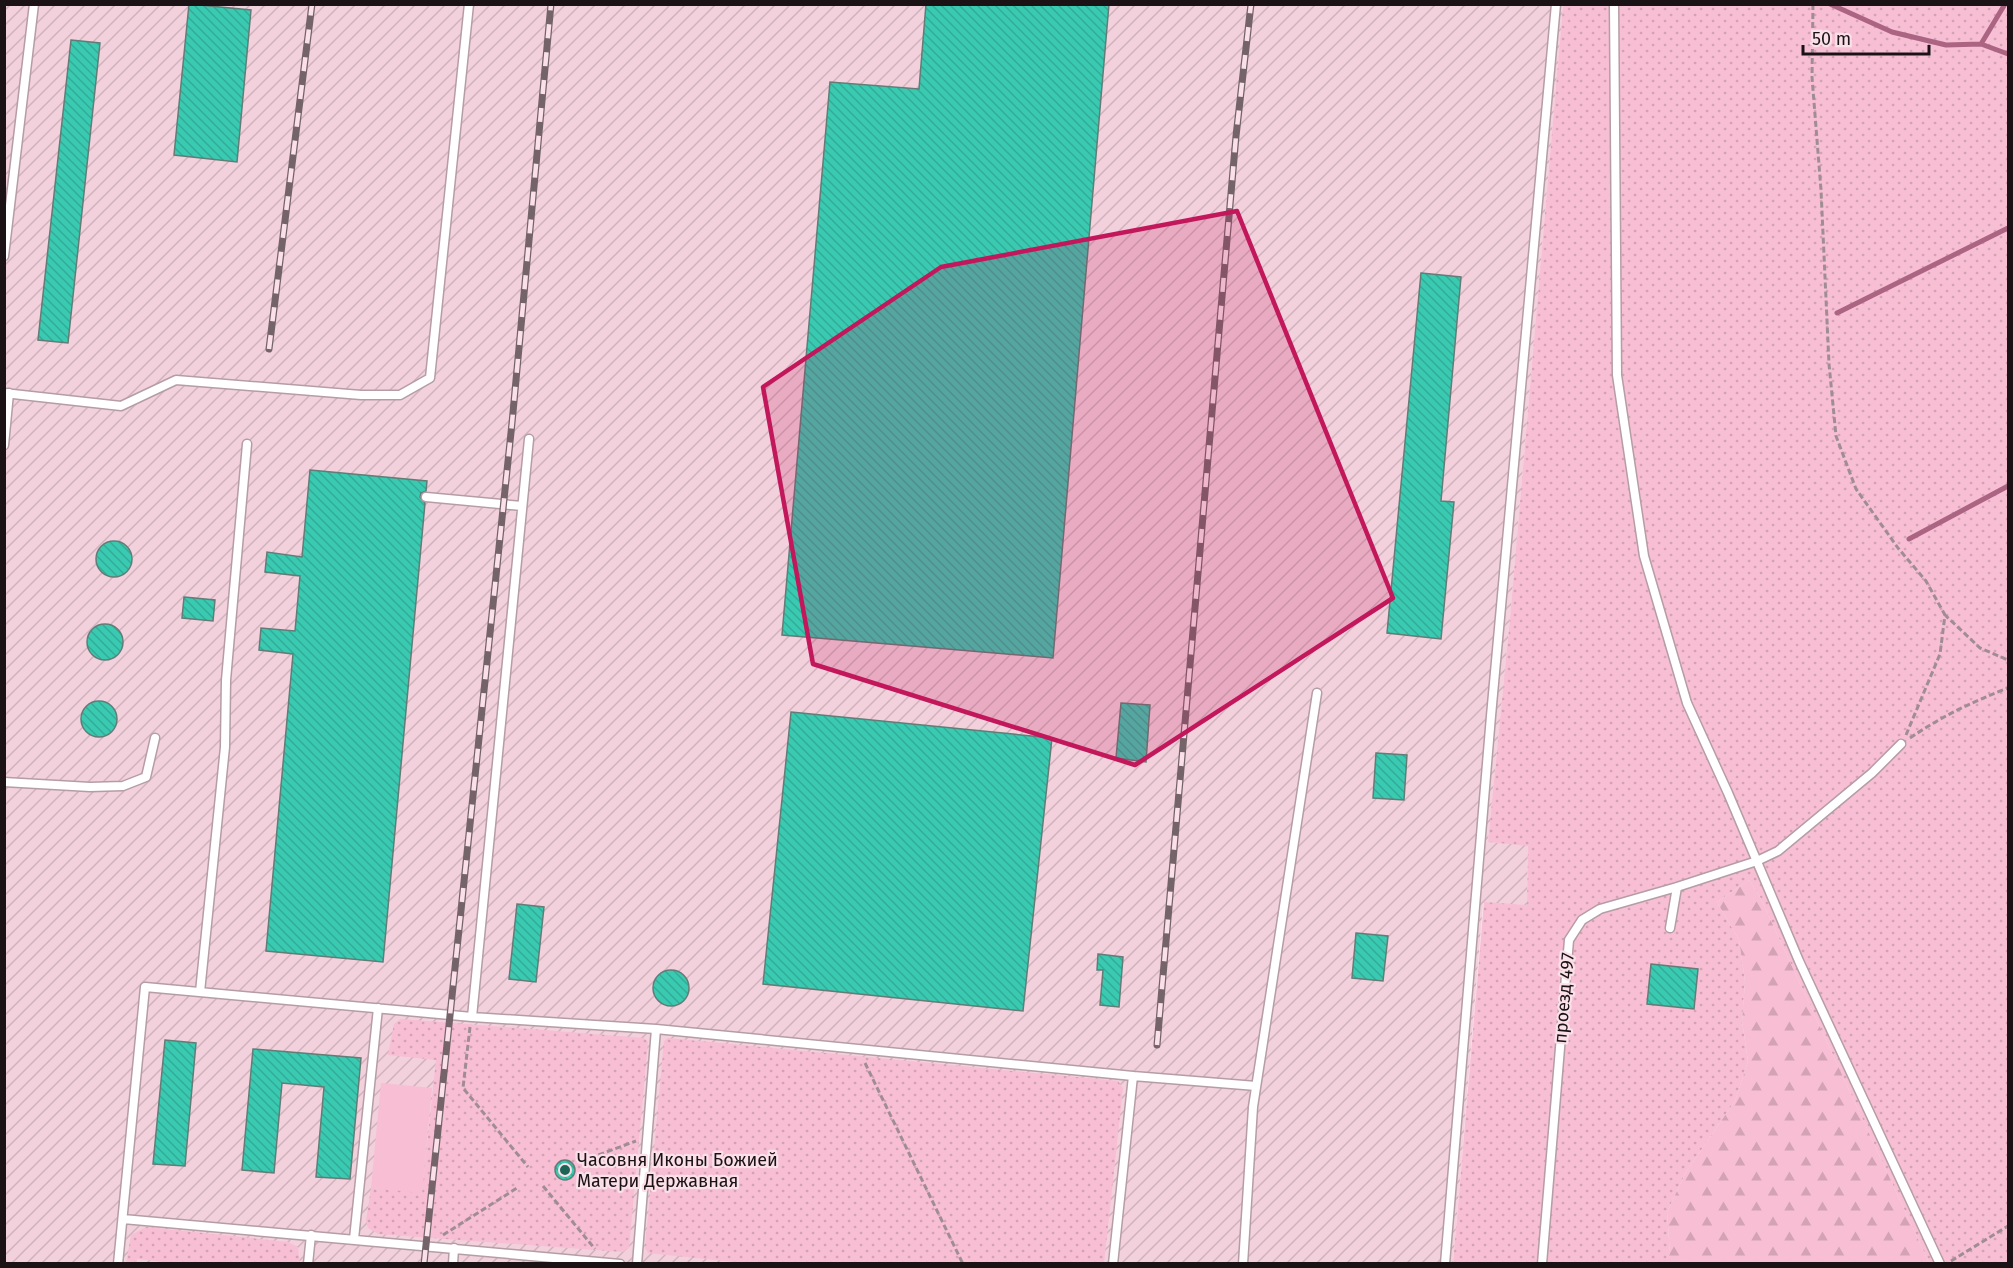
<svg xmlns="http://www.w3.org/2000/svg" width="2013" height="1268" viewBox="0 0 2013 1268" font-family="'Fira Sans',sans-serif">
	<style>
		.industrial { fill: url(#industrial-furrows) }
		.grass { fill: url(#grass-dots) }
		.forest { fill: url(#forest-firs) }
		.park { fill: #f7bed4 }
		.lines { fill: none; stroke-linecap: round; stroke-linejoin: round }
		.stream { stroke: #ab6582; stroke-width: 5 }
		.building { fill: url(#building-back-hatch); stroke: #637c76; stroke-width: 1.5 }
		.service-casing { stroke: #b59da5; stroke-width: 11 }
		.path { stroke: #a08d94; stroke-width: 3; stroke-dasharray: 6 3; stroke-linecap: butt }
		.service { stroke: #fff; stroke-width: 8 }
		.rail-casing { stroke: #74646a; stroke-width: 7 }
		.rail { stroke: #fbe0ea; stroke-width: 4.5; stroke-dasharray: 14; stroke-linecap: butt }
		.marked { fill: #c2185b; fill-opacity: 0.2; stroke: #c2185b; stroke-width: 4.5; stroke-linejoin: round }
		.poi-dot { fill: #1d6457; stroke: #fbe0ea; stroke-width: 2 }
		.labels { text-anchor: middle; stroke-width: 4.5; stroke-linejoin: round; paint-order: stroke }
		.street-label { font-size: 18px; fill: #1a1215; stroke: #fbe0ea }
		.poi-label { font-size: 18px; fill: #1a1215; stroke: #fbe0ea; text-anchor: start }
	</style>
	<defs>
		<pattern id="industrial-furrows" width="10" height="10" patternUnits="userSpaceOnUse" patternTransform="scale(1.5)"><rect width="10" height="10" fill="#f2d0dc"/><path d="M-1 1l2-2M0 10L10 0M9 11l2-2" fill="none" stroke="#cfb2bc"/></pattern>
		<pattern id="grass-dots" width="8" height="8" patternUnits="userSpaceOnUse" patternTransform="scale(1.5)"><rect width="8" height="8" fill="#f7bed4"/><path d="M2 2h.1M6 6h.1" fill="none" stroke="#d3a2b5" stroke-width="1.8" stroke-linecap="round"/></pattern>
		<pattern id="forest-firs" width="22" height="20" patternUnits="userSpaceOnUse" patternTransform="scale(1.5)"><rect width="22" height="20" fill="#f7bed4"/><path d="M5 1l3.5 6h-7zM16 11l3.5 6h-7z" fill="#d3a2b5"/></pattern>
		<pattern id="building-back-hatch" width="6" height="6" patternUnits="userSpaceOnUse" patternTransform="scale(1.5)"><rect width="6" height="6" fill="#3acab2"/><path d="M-1 5l2 2M0 0l6 6M5-1l2 2" fill="none" stroke="#32ac98"/></pattern>
	</defs>
	<rect width="100%" height="100%" fill="#fbe0ea"/>
	<path class="industrial" d="M5,5H1563L1510,618L1488,842L1528,845L1527,905L1483,903L1453,1263L5,1264Z"/>
	<path class="grass" d="M1563,5H2008V1263H1929L1760,897L1749,880L1717,902L1739,940L1745,981L1742,1021L1748,1061L1735,1101L1686,1172L1667,1212L1670,1254L1661,1264H1453L1484,902L1527,905L1528,846L1488,842L1510,618Z
		M401,1019L644,1038L648,1042L629,1248L623,1252L378,1234L368,1228L366,1221L371,1188L422,1192L436,1060L388,1055L394,1024Z
		M668,1038L1118,1081L1123,1088L1104,1263L753,1264L648,1253L645,1248L664,1041Z
		M146,1227L288,1242L298,1247L300,1264H182L137,1259V1263L126,1264L131,1235Z"/>
	<path class="forest" d="M1749,880L1760,897L1929,1263H1661L1670,1254L1667,1212L1686,1172L1735,1101L1748,1061L1742,1021L1745,981L1739,940L1717,902Z"/>
	<path class="park" d="M381,1083L432,1088L422,1193L371,1188Z"/>
	<g class="lines">
		<path class="stream" d="M1830,4L1892,32L1946,45L1981,44L2008,54
			M1981,44L2005,4
			M1837,313L2008,228
			M1909,539L2008,486"/>
	</g>
	<path class="building" d="M189,4L251,10L237,162L174,155Z
		M926,4H1109L1053,658L782,635L830,82L919,89Z
		M71,40L100,43L68,343L38,340Z
		M1421,273L1461,277L1441,501L1454,502L1441,639L1387,633Z
		M310,470L427,481L426,491L421,493L420,497L425,503L383,962L266,951L293,654L259,650L261,628L295,631L300,576L265,572L267,552L302,557Z
		M96 559a18 18 0 1 1 36 0a18 18 0 1 1-36 0Z
		M184,597L215,600L213,621L182,618Z
		M87 642a18 18 0 1 1 36 0a18 18 0 1 1-36 0Z
		M81 719a18 18 0 1 1 36 0a18 18 0 1 1-36 0Z
		M1121,703L1150,705L1146,762L1116,758Z
		M791,712L1052,738L1023,1011L763,984Z
		M1376,753L1407,755L1404,800L1373,798Z
		M517,904L544,907L536,982L509,979Z
		M1356,933L1388,936L1383,981L1352,978Z
		M1098,954L1123,957L1119,1007L1100,1005L1103,970H1097Z
		M1651,964L1698,969L1694,1009L1647,1004Z
		M653 988a18 18 0 1 1 36 0a18 18 0 1 1-36 0Z
		M165,1040L196,1043L185,1166L153,1164Z
		M253,1049L361,1058L350,1179L316,1177L324,1087L282,1083L274,1173L242,1170Z
		M555 1170a10 10 0 1 1 20 0a10 10 0 1 1-20 0Z"/>
	<g class="lines">
		<g class="service-casing">
			<path id="service" d="M1614,4L1617,375L1644,556L1687,703L1728,793L1799,961L1940,1264
				M4,256L34,4
				M4,393L121,406L176,380L361,395H400L430,378L469,4
				M4,445L9,393
				M426,497L522,506
				M4,782L90,787L123,786L146,777L155,738
				M1670,928L1677,887
				M200,992L225,747L226,680L247,444
				M472,1017L529,439
				M123,1219L620,1264
				M354,1239L378,1008
				M118,1264L145,987L472,1017L656,1029L1133,1076L1256,1086
				M308,1264L311,1235
				M453,1264L454,1248
				M637,1264L656,1029
				M1113,1264L1133,1076
				M1243,1264L1253,1107L1317,693
				M1445,1264L1491,716L1556,4
				M1542,1264L1569,940L1582,920L1600,909L1677,887L1757,861L1778,851L1872,773L1901,744"/>
		</g>
		<path class="path" d="M1813,4L1812,77L1821,190L1829,364L1836,436L1856,489L1898,548L1926,581L1945,615
			M1906,735L1940,654L1945,615L1980,648L2008,660
			M1910,738C1942,716 1972,702 2008,688
			M470,1027L463,1088L528,1167
			M865,1063L963,1264
			M590,1158L636,1141
			M543,1186L595,1249
			M443,1235L517,1188
			M1951,1261L2008,1226"/>
		<use href="#service" class="service"/>
		<g class="rail-casing">
			<path id="rail" d="M269,349L312,4
				M1157,1045L1236,136L1251,4
				M424,1264L512,423L551,4"/>
		</g>
		<use href="#rail" class="rail"/>
	</g>
	<path class="marked" d="M1237,211L1393,598L1135,765L813,664L763,387L941,267Z"/>
	<circle class="poi-dot" cx="565" cy="1170" r="6"/>
	<g class="labels">
		<g class="street-label">
			<text transform="translate(1564 998) rotate(-85)" y="6">проезд 497</text>
		</g>
		<g class="poi-label">
			<text x="577" y="1166">Часовня Иконы Божией<tspan x="577" dy="21">Матери Державная</tspan></text>
		</g>
	</g>
	<rect width="2013" height="1268" fill="none" stroke="#1a1215" stroke-width="12"/>
	<path d="M1803 45v9h126v-9" fill="none" stroke="#1a1215" stroke-width="3"/>
	<text x="1812" y="45" font-size="18" fill="#1a1215" stroke="#fbe0ea" stroke-width="4.5" paint-order="stroke">50 m</text>
</svg>
